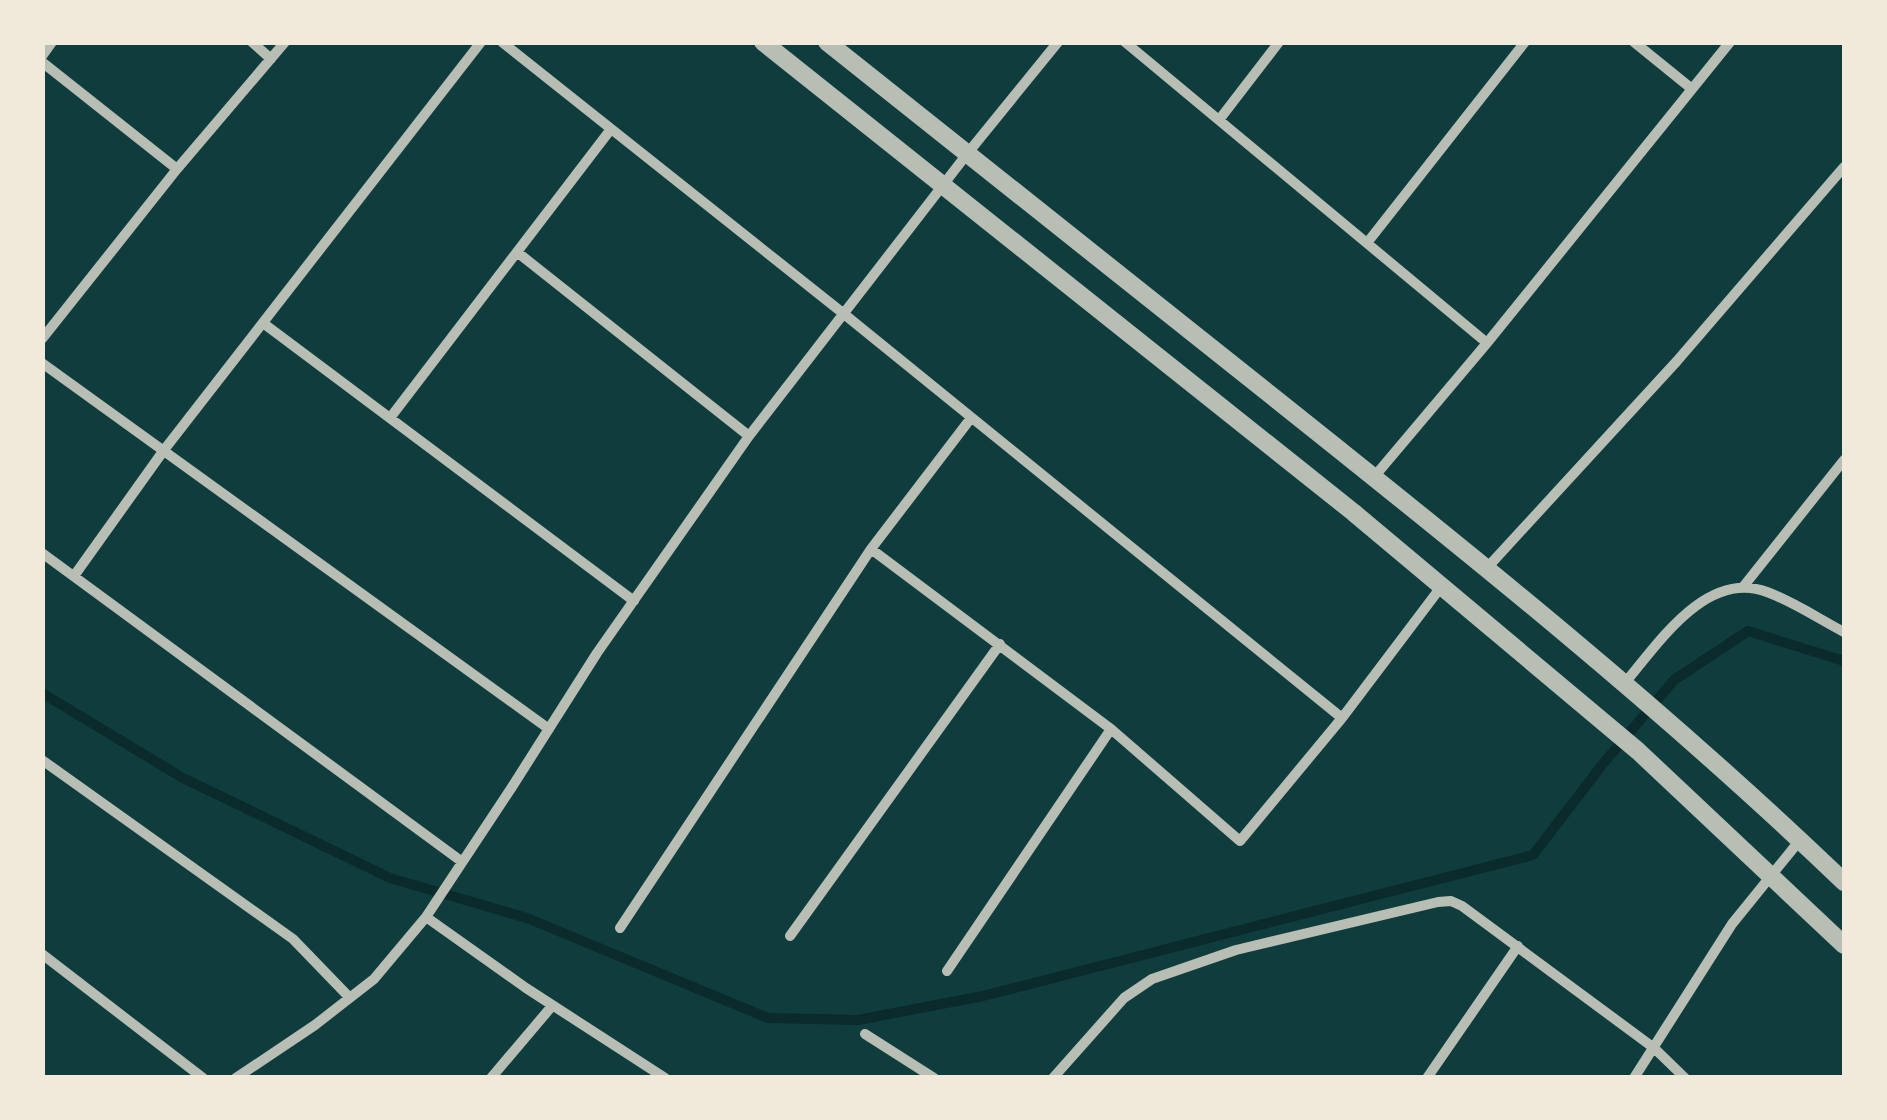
<svg xmlns="http://www.w3.org/2000/svg" width="1887" height="1120" viewBox="0 0 1887 1120" font-family="'Asap Condensed',sans-serif">
	<style>
		.lines { fill: none; stroke-linecap: round; stroke-linejoin: round }
		.stream { stroke: #0a2a2b; stroke-width: 10 }
		.minor { stroke: #b8beb3; stroke-width: 10 }
		.tertiary { stroke: #b8beb3; stroke-width: 18 }
	</style>
	<rect width="100%" height="100%" fill="#0f3d3e"/>
	<g class="lines">
		<path class="stream" d="M42,693L183,778L390,878L527,918L768,1018L858,1020L983,996L1533,855L1602,765L1674,680L1748,631L1844,661"/>
		<path class="minor" d="M252,42L271,59
			M502,42L844,314L1342,718L1441,587
			M1125,42L1487,343
			M1634,42L1692,89
			M42,56L52,42
			M42,62L177,169
			M1219,120L1279,42
			M1367,243L1525,42
			M517,252L749,436
			M263,323L634,601
			M42,339L177,169L285,42
			M42,363L549,729
			M390,418L611,129
			M1374,477L1487,343L1730,42
			M871,549L1111,729L1240,841L1342,718
			M42,553L461,861
			M1486,569L1677,361L1844,167
			M74,576L164,450L481,42
			M1743,587L1844,460
			M1624,684C1658,644 1706,569 1767,592C1794,602 1819,619 1844,632
			M42,760L293,939L350,998
			M426,917L526,988L665,1078
			M620,928L871,549L971,418
			M790,936L1000,644
			M42,954L203,1078
			M947,971L1111,729
			M865,1034L934,1078
			M236,1078L315,1025L374,979L426,917L512,787L597,653L749,436L967,154L1058,42
			M491,1078L552,1006
			M1053,1078L1124,998L1152,979L1236,950L1438,902L1451,901L1462,906L1654,1048L1685,1078
			M1427,1078L1518,946
			M1634,1078L1732,924L1800,840"/>
		<path class="tertiary" d="M763,42L1353,512L1638,751L1844,945
			M827,42C975,161 1124,278 1272,396C1468,552 1664,709 1844,882"/>
	</g>
	<rect width="1887" height="1120" fill="none" stroke="#f1e9da" stroke-width="90"/>
</svg>
